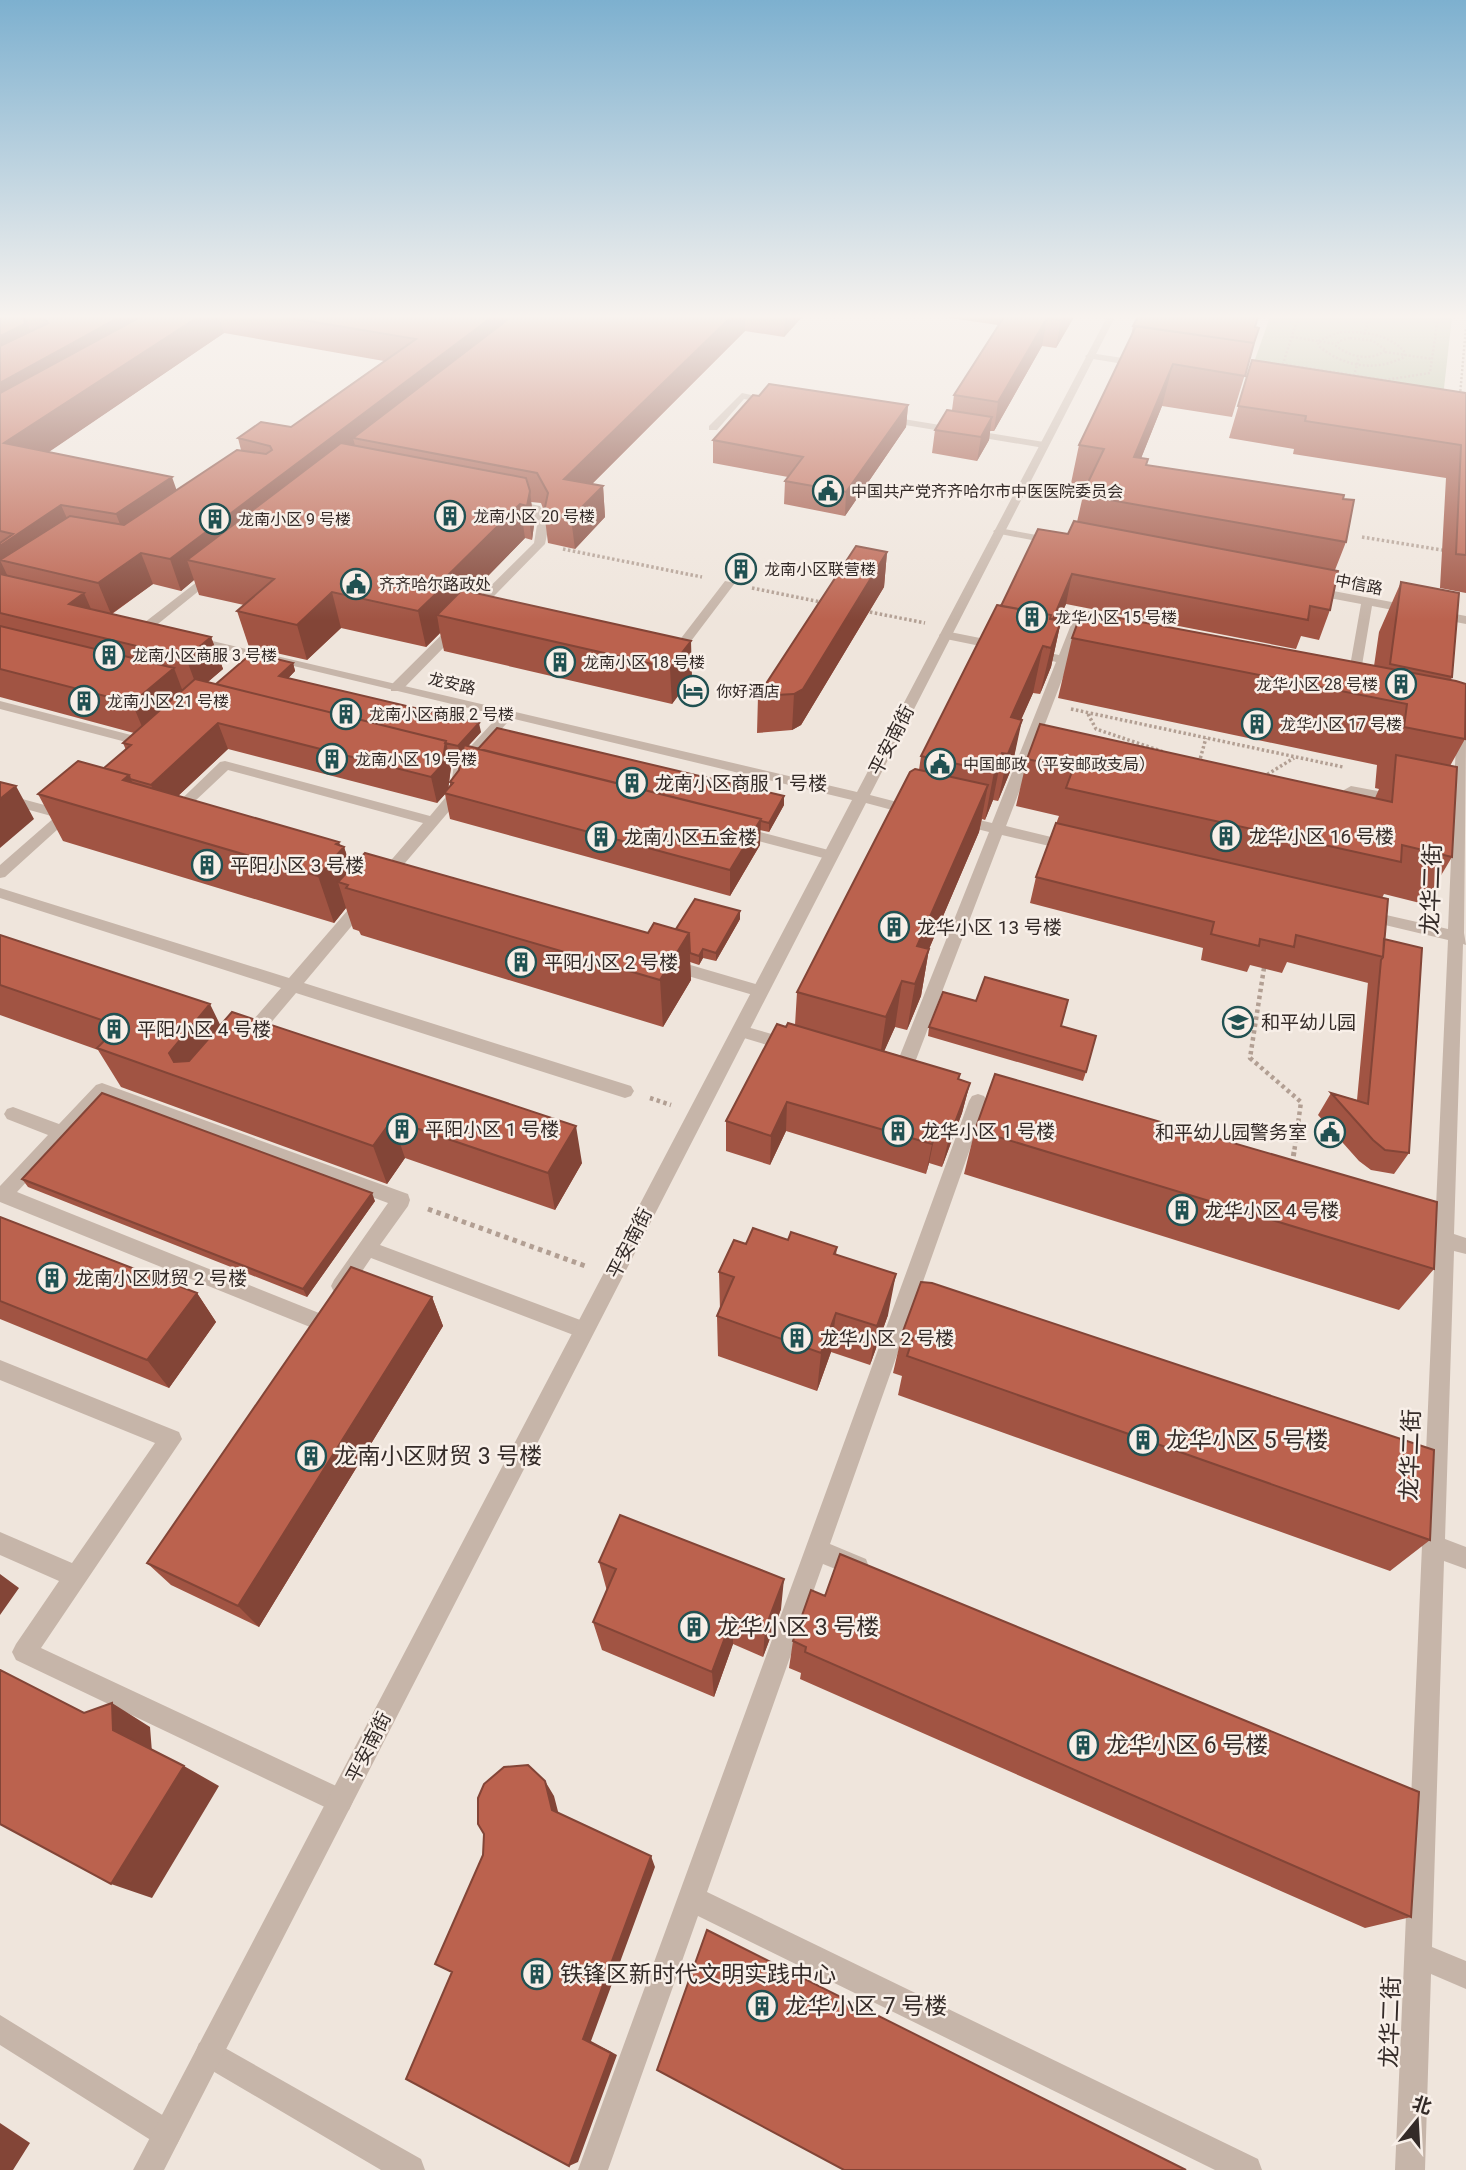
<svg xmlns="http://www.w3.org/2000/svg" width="1466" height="2170" viewBox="0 0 1466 2170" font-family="Roboto,'Noto Sans SC',sans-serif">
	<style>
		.green { fill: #b4bd9d }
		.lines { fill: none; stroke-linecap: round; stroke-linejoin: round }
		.path-far3 { stroke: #b29f93; stroke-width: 2.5; stroke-dasharray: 2 2; stroke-linecap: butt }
		.path-far2 { stroke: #b29f93; stroke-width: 3.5; stroke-dasharray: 2.5 2.5; stroke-linecap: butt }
		.path-far1 { stroke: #b29f93; stroke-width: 4.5; stroke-dasharray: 3.5 3.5; stroke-linecap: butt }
		.path { stroke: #b29f93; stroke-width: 5; stroke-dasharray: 4.5 4.5; stroke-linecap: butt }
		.service { fill: #c6b5a9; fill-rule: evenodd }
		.minor { fill: #c6b5a9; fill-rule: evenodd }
		.tertiary { fill: #c6b5a9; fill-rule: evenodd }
		.wall { fill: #a15443; fill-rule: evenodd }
		.shaded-wall { fill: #834537 }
		.building { fill: #bb624e; stroke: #834537; stroke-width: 2 }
		.labels { text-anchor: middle; stroke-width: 5; stroke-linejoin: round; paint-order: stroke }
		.far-poi-label { font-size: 16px; fill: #342b28; stroke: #f8efe8; text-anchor: start }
		.far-street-label { font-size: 16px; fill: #342b28; stroke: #f8efe8 }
		.street-label { font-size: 19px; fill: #342b28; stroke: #f8efe8 }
		.poi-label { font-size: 19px; fill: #342b28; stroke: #f8efe8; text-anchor: start }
		.near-street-label { font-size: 23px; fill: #342b28; stroke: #f8efe8 }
		.near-poi-label { font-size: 23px; fill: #342b28; stroke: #f8efe8; text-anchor: start }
	</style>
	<rect width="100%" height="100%" fill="#efe5dc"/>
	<path class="green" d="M1270,317H1452L1443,397L1252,368Z"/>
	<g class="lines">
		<path class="path-far3" d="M1298,317L1283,364L1385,380L1430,373L1438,317
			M1340,332C1364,331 1388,334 1405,352L1404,357C1376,372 1343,367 1319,346L1318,341Z
			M1364,335L1369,317
			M1292,337L1336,344
			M1350,338L1373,341L1386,350C1370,362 1351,357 1336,346L1339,341Z
			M1385,352L1432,359
			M1354,376L1359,357
			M1460,395L1466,327"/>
		<path class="path-far2" d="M1362,537L1448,551
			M563,549L702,577
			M752,588L826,603
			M865,611L925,623
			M1071,709L1343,767
			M1088,714L1096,729L1164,752
			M1199,763L1206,738
			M1263,777L1294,758"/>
		<path class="path-far1" d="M1264,968L1250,1058L1301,1102L1294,1153
			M650,1098L671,1105"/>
		<path class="path" d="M1292,1165L1294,1152
			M428,1209L588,1267"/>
		<path class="service" d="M0,1360L179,1432L182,1439L41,1648L349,1792L353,1801L349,1810L340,1814L331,1810L16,1660L12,1652L16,1644L59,1581L0,1555V1532L72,1563L155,1443L0,1380Z"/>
		<path class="minor" d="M1090,353L1142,361L1147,364L1142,367L1087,358L1085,356Z
			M742,393L780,401L775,404L744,399L717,430H709V426Z
			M885,416L1044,442L1049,445L1044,448L881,421L880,419Z
			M511,500L540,506L549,525L545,544L401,691H391V685L534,543L537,525L532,510L507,505V501Z
			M999,528L1058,539L1064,542L1058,545L995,533L993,531Z
			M211,571L221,573L148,632H140V626Z
			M725,581L735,583L679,657L665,656V650H672Z
			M1312,587L1466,616V624L1372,606L1359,683L1353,687L1347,683L1361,604L1308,594V588Z
			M1082,608L1088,612L1071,657L1095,665L1089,669L1068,664L1006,826L1076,843L1078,846L1071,851L1002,835L909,1078L906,1083H894L891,1078L989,832L953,823L951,820L958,815L992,823L1056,662L1025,653L1031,649L1059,655L1076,612Z
			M945,631L1000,642L1006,646L1000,650L941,638L939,635Z
			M0,701L154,741L156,744L149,748L0,709Z
			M508,710L515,714L473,761L487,765V771L467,768L462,796L388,883H378L375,879L423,823L228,770L177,818L172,820L165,815L220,762L225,761L430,816L450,792L454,765L423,757V751L460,758L503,711Z
			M1463,738L1466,739L1464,933L1466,945L1463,944L1454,1234L1466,1238V1254L1454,1251L1445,1539L1466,1547V1569L1444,1561L1432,1947L1466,1961V1989L1431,1974L1425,2170H1395L1435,1245L1427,1243L1424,1237L1427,1231L1435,1229L1448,940L1364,920L1356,915L1364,910L1448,929L1456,742Z
			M1351,786L1399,795L1406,800L1399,805L1358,796L1356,815L1349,820L1342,815L1344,790Z
			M0,793L63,810L72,805L79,810L5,877L0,878V865L55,817L0,802Z
			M737,826L836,852L838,855L831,860L732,834V828Z
			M0,888L289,978L360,896H370L373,900L370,904L304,983L631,1086L634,1091L631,1096L625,1098L296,993L253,1044H241L239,1039L241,1034L281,988L0,898Z
			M670,959L766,987L768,991L760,997L664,969L662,965Z
			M740,1025L796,1041L799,1046L790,1052L734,1035L732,1031Z
			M102,1083L408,1194L410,1200L408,1206L380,1245L591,1324L594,1330L591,1336L584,1339L371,1258L348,1292L341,1295L334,1292L331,1286L334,1280L388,1203L105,1098L17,1192L324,1315L327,1321L324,1327L317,1330L310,1327L0,1202V1186L48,1135L7,1119L4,1114L7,1109L13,1107L59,1124L96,1085Z
			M978,1094L984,1096L987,1101L830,1544L866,1559L869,1567L866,1575L858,1578L823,1564L707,1892L1258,2159L1262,2170H1215L698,1916L608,2170H578L969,1101L972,1096Z
			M0,2015L177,2124L182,2134L177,2144L167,2149L157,2144L0,2045Z
			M209,2039L421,2159L425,2170H381L199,2063L195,2053L199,2043Z"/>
		<path class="tertiary" d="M1107,317H1115L870,795L901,803L903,806L896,811L866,803L164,2170H133L852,800L185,640L191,636L857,792Z"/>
	</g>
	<path class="wall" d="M0,317H802L784,337L745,331L592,484L603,486L605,517L575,549L548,543L544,511L541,503L531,502L534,525L532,540L525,538L472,592L692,677L672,704L444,651L440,633L426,647L341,628L307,660L249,647L237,611L244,605L199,595L194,580L181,591L153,584L112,614L211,637L223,669L208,682L216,684L293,663L295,671L288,678L481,732L468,746L478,749L784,796V805L769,832L760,830V845L730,896L450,819L445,794L437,803L228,749L178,796L339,842L340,846L344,847L351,868L648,933L740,919L716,961L703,958L699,965L690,962L691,980L663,1027L361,935L359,931L353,929L346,908L334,923L63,841L38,794L104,768L126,750L123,743L134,733L0,697ZM224,333L384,361L291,427L238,438L241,450L177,490L48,452ZM448,752L460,755L463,752L459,770L450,782V786L448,789L451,767Z
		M943,317H1074L1056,348L1042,346L994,431H990L989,440L977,461L932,453L935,430L952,410L954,395L998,325Z
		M1133,326L1259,328L1232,417L1162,406L1141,458L1147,465L1343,499L1346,542L1335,570L1330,610L1319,640L1301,636L1296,649L1066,604L1058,620L1061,621L1051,667L1040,694L1033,693L1021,719L1012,767L998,801L993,800L985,820L982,819L979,832L929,949L921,996L907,1030L895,1027L884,1051L960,1074L959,1079L970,1083L962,1113L942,1167L929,1163L926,1174L786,1131L770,1165L726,1151V1121L786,1027L795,1025L797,992L919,770L921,756L1001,606L1068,534L1077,522L1084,491L1070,488L1079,445L1131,336Z
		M1252,360L1466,393V593L1440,588L1446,478L1293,454L1294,449L1229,438Z
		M908,405L906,427L845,516L784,504L785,481L788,477L713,463V440Z
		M887,552L884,587L801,725L792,730L757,733L758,696Z
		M1401,582L1452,677L1451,680L1465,739L1450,766L1452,857L1424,904L1384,894L1382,898L1384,939L1409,1153L1394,1174L1371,1170L1359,1161L1318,1115L1331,1093L1357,1100L1368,982V983L1287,962L1282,973L1250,965L1247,972L1201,960L1203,948L1030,903L1036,877L1059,816L1016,806L1027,759L1375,798L1379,789L1375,788L1377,765L1058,698L1072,638L1374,666L1379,632Z
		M0,935L220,1025L582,1163L555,1210L405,1158L387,1184L121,1087L98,1050L0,1015Z
		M1061,1026L1086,1072L1083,1081L928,1036L929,1027Z
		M975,1130L1434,1269L1399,1310L964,1174Z
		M22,1179L375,1201L307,1297L28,1187Z
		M0,1217L197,1293L216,1322L169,1388L0,1319Z
		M788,1240L837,1247L836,1255L888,1315L870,1365L831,1352L817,1391L718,1356L717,1316L720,1310L719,1272L746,1244Z
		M921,1282L1430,1540L1390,1571L898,1395L902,1376L893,1373L902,1334Z
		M432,1297L443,1326L259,1627L171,1585L147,1563Z
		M599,1562L781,1609L763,1657L733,1644L714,1697L602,1650L593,1622L607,1591Z
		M793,1641L1411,1917L1365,1928L800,1679L801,1673L789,1668Z"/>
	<path class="shaded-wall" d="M25,317L35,343L0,370V336Z
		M120,317H178L0,419V383Z
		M198,317H219L224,333L18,473L4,443Z
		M492,317H515L353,438L357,453L187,560L194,580L181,591L170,559Z
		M731,317H745V331L567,509L564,479Z
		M785,317H802L784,337Z
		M1063,317H1074L1056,348L1061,320Z
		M1047,318L1042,346L994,431L998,402Z
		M1173,364L1162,406L1124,501L1134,457Z
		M908,405L906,427L845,516L846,492Z
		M992,417L989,440L977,461L981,437Z
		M172,477L183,508L128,545L116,514Z
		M603,486L605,517L575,549L571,518Z
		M530,491L534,525L532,540L527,506Z
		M520,504L525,538L450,615H437L440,633L426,647L418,611L438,585Z
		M61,505L75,536L0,560L10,581L0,588V546Z
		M887,552L884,587L801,725L792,730L794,694Z
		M141,553L153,584L111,614L98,583Z
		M1072,574L1066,604L1046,650L1053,620Z
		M332,592L341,628L307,660L297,625Z
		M84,593L98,625L69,604Z
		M1061,621L1051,667L1040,694L1051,648Z
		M211,637L223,669L198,690L186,658Z
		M691,641L692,677L672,704L670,668Z
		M1043,646L1033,693L1006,754L1011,717Z
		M293,663L295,671L282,685L279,676Z
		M174,668L186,700L146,736L132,703Z
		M1022,720L1012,767L998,801L1008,754Z
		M218,723L228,749L162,811L151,785Z
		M479,723L481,732L460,755L458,746Z
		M446,741L451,767L448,791L437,803L431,777Z
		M1002,753L993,800L985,820L994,772Z
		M129,775L150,822L123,780Z
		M988,785L979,832L914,984L917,946Z
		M16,786L34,819L0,848V799Z
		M784,796V805L769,832V823Z
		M761,819L760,845L730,896V870Z
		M339,842L341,850L344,847L358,892L348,885L338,882L346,908L334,923L318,876Z
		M740,911V919L716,961V953Z
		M689,933L691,980L663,1027L660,980Z
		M703,949V958L699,965V956Z
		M929,949L921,996L907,1030L915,984Z
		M902,981L895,1027L879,1063L886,1017Z
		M210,1004L229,1043L183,1079L169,1053Z
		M970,1083L962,1113L942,1167L949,1138Z
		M787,1102L786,1131L770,1165L771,1136Z
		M392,1120L405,1158L387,1184L373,1146Z
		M576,1126L582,1163L555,1210L548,1173Z
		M935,1134L929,1163L926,1174L932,1144Z
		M372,1193L375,1201L307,1297L303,1289Z
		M896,1274L888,1315L870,1365L877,1326Z
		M197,1293L216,1322L169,1388L147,1360Z
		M432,1297L443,1326L259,1627L238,1606Z
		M836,1313L831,1352L817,1391L821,1353Z
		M0,1574L19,1588L0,1615Z
		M784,1579L781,1609L763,1657L765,1629Z
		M733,1616V1644L714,1697L712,1672Z
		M112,1703L150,1727L152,1752L113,1730Z
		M184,1766L219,1786L152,1898L111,1884Z
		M545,1781L554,1796L561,1823L552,1810Z
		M651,1856L655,1867L591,2041L617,2055L578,2162L569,2166L583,2039Z
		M0,2123L30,2143L13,2170H0Z"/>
	<path class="building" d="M0,317H24L25,324L0,336Z
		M32,317H120L0,383V346L48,323L46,320Z
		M140,317H198L4,443L172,477L116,514L61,505L0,546V543L13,534L0,531V393Z
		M284,317H492L170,559L141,553L98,583L0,560L70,516L124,525L237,450L266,454L272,450L270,446L238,438L261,422L291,427L416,339Z
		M511,317H731L564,479L603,486L571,518L544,512L548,493L537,473L353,438Z
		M1004,317H1063L1061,320L1047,318L998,402L954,395Z
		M1138,317H1258L1255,327L1259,328L1254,343L1133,326Z
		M1136,326L1254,343L1245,376L1173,364L1134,457L1148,459L1146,465L1344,495L1343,499L1354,500L1346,542L1082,495L1104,449L1079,445Z
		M1252,360L1466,393V555L1456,554L1461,445L1305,421L1306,416L1238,406Z
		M769,384L908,405L846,492L785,481L803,457L713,440L753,395L759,396Z
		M947,410L992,417L981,437L935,430Z
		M341,443L526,478L530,491L527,506L520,504L438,585L444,586L418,611L332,592L297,625L237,611L274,579L187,560Z
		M1074,521L1338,571L1330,610L1310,606L1308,620L1072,574L1053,619H1050L1051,615L1001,606L1038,529L1068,534Z
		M856,546L887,552L803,689L794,694L758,696Z
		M0,574L84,593L69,604L211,637L186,658L0,613Z
		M1401,582L1459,593L1452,677L1390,664Z
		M462,590L691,641L670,668L437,615Z
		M997,605L1051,615L1050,619L1061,621L1051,648L1043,646L1011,717L1022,720L1008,754L1002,753L994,772L921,756Z
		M1082,611L1456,681L1466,684L1465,739L1404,727L1407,704L1072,638Z
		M0,626L174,668L132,703L0,669Z
		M252,653L293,663L279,676L479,723L458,746L445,743L446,741L216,684Z
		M195,679L446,741L442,765L431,777L218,723L151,785L130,779L129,775L104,768L131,745L123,743Z
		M1040,724L1392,802L1396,755L1457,767L1452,857L1402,845L1401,862L1066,788L1073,769L1027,759Z
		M497,728L784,796L769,823L761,821V819L478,749Z
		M464,745L761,819L730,870L444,793L453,783L450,782L459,770Z
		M78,761L129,775L123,780L339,842L336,844L344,847L318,876L38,794Z
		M915,769L988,785L917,946L929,949L915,984L902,981L886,1017L797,992L910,772Z
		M0,782L16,786L0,799Z
		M1056,823L1388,899L1383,957L1296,935L1294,947L1260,939L1259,946L1211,934L1214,922L1036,877Z
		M365,853L648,933L654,923L689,933L660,980L346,888L348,885L338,882Z
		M695,899L740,911L716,953L703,949L699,956L690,953L689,933L676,929Z
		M0,935L210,1004L169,1053L174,1062L189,1061L232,1012L576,1126L548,1173L392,1120L373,1146L97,1048L119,1026L0,985Z
		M1384,939L1422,948L1409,1153L1385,1150L1373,1140L1331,1093L1368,1104L1381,960L1383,957Z
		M985,977L1068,1000L1061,1026L1096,1036L1086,1072L929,1027L943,992L976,1001Z
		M788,1023L960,1074L958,1079L970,1083L949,1138L935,1134L932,1144L787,1102L771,1136L726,1121L777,1024L786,1027Z
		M995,1074L1437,1202L1434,1269L975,1130Z
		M102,1093L372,1193L303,1289L22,1179Z
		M0,1217L197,1293L147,1360L0,1301Z
		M753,1228L788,1240L791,1232L837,1247L834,1254L896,1274L877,1326L836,1313L821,1353L717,1316L734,1277L719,1272L734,1240L746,1244Z
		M351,1267L432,1297L238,1606L147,1563Z
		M921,1282L932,1283L1434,1450L1430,1540L907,1356L913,1338L902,1334Z
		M620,1515L784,1579L765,1629L733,1616L712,1672L593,1622L616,1569L599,1562Z
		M840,1554L1419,1792L1411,1917L805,1652L806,1647L793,1641L811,1590L825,1596Z
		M0,1670L84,1713L112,1703L113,1730L184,1766L111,1884L0,1824Z
		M528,1765L545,1781L552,1810L651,1856L583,2039L611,2053L569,2166L406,2079L452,1972L435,1964L483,1855L484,1834L478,1824V1798L484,1784L504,1767Z
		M707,1930L1186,2170H844L657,2070Z"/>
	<linearGradient id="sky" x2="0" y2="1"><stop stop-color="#7db0cf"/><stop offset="0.51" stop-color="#f8f3ef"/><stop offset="1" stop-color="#f8f3ef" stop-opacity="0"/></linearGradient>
	<rect width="1466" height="621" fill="url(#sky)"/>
	<defs>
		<g id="civic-ring" transform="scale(1.575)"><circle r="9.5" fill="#f8efe8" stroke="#215152" stroke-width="1.5"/><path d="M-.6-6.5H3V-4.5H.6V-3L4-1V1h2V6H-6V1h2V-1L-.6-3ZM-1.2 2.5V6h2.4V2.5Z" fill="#215152"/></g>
		<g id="building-ring" transform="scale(1.575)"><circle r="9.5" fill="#f8efe8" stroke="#215152" stroke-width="1.5"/><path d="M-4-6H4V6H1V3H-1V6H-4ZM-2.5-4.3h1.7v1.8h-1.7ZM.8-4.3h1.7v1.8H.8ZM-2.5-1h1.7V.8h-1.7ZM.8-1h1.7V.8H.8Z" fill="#215152"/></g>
		<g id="hotel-ring" transform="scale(1.575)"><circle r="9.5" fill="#f8efe8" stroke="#215152" stroke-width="1.5"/><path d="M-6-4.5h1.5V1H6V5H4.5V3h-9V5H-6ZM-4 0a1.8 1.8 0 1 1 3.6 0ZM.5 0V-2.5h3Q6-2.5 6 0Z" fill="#215152"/></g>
		<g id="school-ring" transform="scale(1.575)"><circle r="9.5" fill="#f8efe8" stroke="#215152" stroke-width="1.5"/><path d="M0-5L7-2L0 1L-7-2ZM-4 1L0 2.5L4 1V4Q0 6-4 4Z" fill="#215152"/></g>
	</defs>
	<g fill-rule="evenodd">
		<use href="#civic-ring" x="828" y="491"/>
		<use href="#building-ring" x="450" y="516"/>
		<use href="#building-ring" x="215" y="519"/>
		<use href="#building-ring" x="741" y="569"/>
		<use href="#civic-ring" x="356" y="584"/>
		<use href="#building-ring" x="1032" y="617"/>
		<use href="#building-ring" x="109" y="655"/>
		<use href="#building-ring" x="560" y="662"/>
		<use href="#building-ring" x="1401" y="684"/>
		<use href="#hotel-ring" x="693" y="691"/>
		<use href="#building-ring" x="84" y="701"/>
		<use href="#building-ring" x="346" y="714"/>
		<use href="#building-ring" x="1257" y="724"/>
		<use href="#building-ring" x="332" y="759"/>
		<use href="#civic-ring" x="940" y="764"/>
		<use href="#building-ring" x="632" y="783"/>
		<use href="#building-ring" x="1226" y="836"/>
		<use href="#building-ring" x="601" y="837"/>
		<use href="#building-ring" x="207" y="865"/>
		<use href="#building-ring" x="894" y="927"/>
		<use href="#building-ring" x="521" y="962"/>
		<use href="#school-ring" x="1238" y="1022"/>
		<use href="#building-ring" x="114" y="1029"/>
		<use href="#building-ring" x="402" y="1129"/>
		<use href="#building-ring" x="898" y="1131"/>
		<use href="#civic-ring" x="1330" y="1132"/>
		<use href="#building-ring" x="1182" y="1210"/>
		<use href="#building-ring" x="52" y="1278"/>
		<use href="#building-ring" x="797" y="1338"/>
		<use href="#building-ring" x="1143" y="1440"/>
		<use href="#building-ring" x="311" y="1456"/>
		<use href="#building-ring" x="694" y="1627"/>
		<use href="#building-ring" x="1083" y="1745"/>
		<use href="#building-ring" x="537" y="1974"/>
		<use href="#building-ring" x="762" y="2006"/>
	</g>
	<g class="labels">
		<g class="far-poi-label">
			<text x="851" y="497">中国共产党齐齐哈尔市中医医院委员会</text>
			<text x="473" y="522">龙南小区 20 号楼</text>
			<text x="238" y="525">龙南小区 9 号楼</text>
			<text x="764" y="575">龙南小区联营楼</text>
			<text x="379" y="590">齐齐哈尔路政处</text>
			<text x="1055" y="623">龙华小区 15 号楼</text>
			<text x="132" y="661">龙南小区商服 3 号楼</text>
			<text x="583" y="668">龙南小区 18 号楼</text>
			<text x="1378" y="690" text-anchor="end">龙华小区 28 号楼</text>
			<text x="716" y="697">你好酒店</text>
			<text x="107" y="707">龙南小区 21 号楼</text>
			<text x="369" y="720">龙南小区商服 2 号楼</text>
			<text x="1280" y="730">龙华小区 17 号楼</text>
			<text x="355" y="765">龙南小区 19 号楼</text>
			<text x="963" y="770">中国邮政（平安邮政支局）</text>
		</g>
		<g class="far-street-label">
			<text transform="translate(1359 584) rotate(11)" y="6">中信路</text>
			<text transform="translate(452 683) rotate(13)" y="6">龙安路</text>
		</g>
		<g class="street-label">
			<text transform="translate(891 740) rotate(-63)" y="7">平安南街</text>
			<text transform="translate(629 1243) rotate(-63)" y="7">平安南街</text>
			<text transform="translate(368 1747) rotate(-63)" y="7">平安南街</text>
		</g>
		<g class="poi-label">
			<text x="655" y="790">龙南小区商服 1 号楼</text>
			<text x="1249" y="843">龙华小区 16 号楼</text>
			<text x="624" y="844">龙南小区五金楼</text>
			<text x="230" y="872">平阳小区 3 号楼</text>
			<text x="917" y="934">龙华小区 13 号楼</text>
			<text x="544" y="969">平阳小区 2 号楼</text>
			<text x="1261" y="1029">和平幼儿园</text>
			<text x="137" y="1036">平阳小区 4 号楼</text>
			<text x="425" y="1136">平阳小区 1 号楼</text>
			<text x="921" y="1138">龙华小区 1 号楼</text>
			<text x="1307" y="1139" text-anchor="end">和平幼儿园警务室</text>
			<text x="1205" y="1217">龙华小区 4 号楼</text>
			<text x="75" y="1285">龙南小区财贸 2 号楼</text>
			<text x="820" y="1345">龙华小区 2 号楼</text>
		</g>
		<g class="near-street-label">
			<text transform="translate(1431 889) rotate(-88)" y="8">龙华二街</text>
			<text transform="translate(1410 1455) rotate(-88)" y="8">龙华二街</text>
			<text transform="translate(1390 2022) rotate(-88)" y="8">龙华二街</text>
		</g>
		<g class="near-poi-label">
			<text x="1166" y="1448">龙华小区 5 号楼</text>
			<text x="334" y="1464">龙南小区财贸 3 号楼</text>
			<text x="717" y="1635">龙华小区 3 号楼</text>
			<text x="1106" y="1753">龙华小区 6 号楼</text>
			<text x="560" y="1982">铁锋区新时代文明实践中心</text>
			<text x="785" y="2014">龙华小区 7 号楼</text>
		</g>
	</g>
	<g transform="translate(1417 2121) rotate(18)" stroke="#f8efe8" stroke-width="5" paint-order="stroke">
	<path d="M0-5L12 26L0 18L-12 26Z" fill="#342b28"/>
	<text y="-10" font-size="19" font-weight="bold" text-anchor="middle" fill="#342b28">北</text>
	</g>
</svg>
